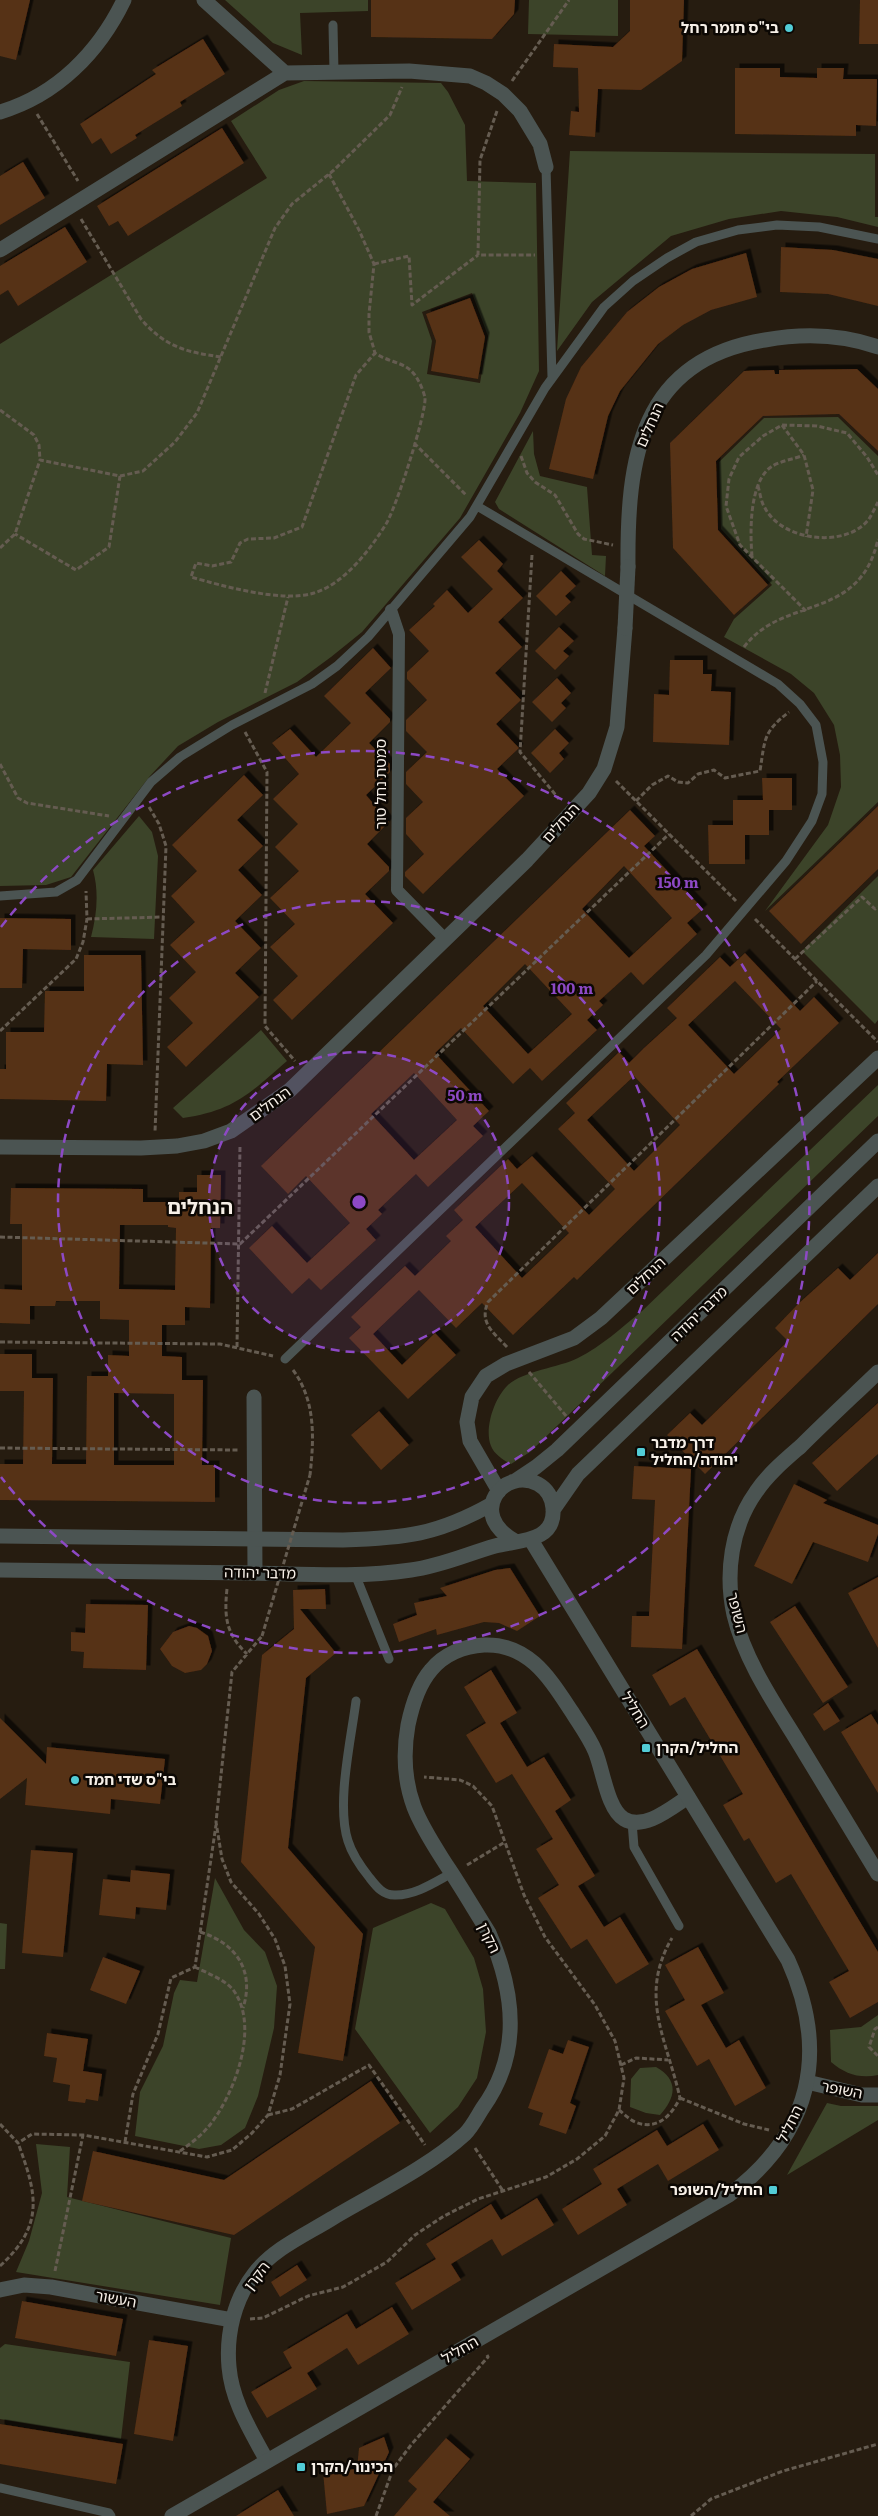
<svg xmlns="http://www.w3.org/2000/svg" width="878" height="2516" viewBox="0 0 878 2516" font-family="Literata,'Noto Sans Hebrew',serif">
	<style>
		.green { fill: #3c4429; fill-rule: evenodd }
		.building { fill: #563015; fill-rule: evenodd; filter: url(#shadow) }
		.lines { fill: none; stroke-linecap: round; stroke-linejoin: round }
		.path { stroke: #655c51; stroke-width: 3; stroke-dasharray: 5 2.5; stroke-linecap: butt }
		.service { stroke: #4b5452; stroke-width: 9 }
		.pedestrian { stroke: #4b5452; stroke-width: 12 }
		.minor { stroke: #4b5452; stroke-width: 15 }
		.tertiary { stroke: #4b5452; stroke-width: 15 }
		.path-bridge { stroke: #655c51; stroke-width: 3; stroke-dasharray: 5 2.5; stroke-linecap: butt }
		.minor-bridge { stroke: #4b5452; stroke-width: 15 }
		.ring { fill: none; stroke: #8d49c5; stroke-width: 2.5; stroke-dasharray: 9 6 }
		.poi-dot { fill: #52ccd6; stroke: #0c0804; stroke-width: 2 }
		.labels { text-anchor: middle; stroke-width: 5; stroke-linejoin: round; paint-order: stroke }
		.poi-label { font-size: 15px; font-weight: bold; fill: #f6efe7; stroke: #0c0804; text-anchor: start }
		.street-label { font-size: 15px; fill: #f6efe7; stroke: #0c0804 }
		.district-label { font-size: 20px; font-weight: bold; fill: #f6efe7; stroke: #0c0804 }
		.centre { fill: #8d49c5; stroke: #0c0804; stroke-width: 2.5 }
		.ring-label { font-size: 15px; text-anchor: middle; font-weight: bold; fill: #8d49c5; stroke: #0c0804; stroke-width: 5; stroke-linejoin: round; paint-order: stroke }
	</style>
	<defs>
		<filter id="shadow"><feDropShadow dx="4.5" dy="-4.5" stdDeviation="0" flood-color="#0009"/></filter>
	</defs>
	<rect width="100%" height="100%" fill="#261c10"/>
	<path class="green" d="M225,0H368V11L300,13L302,55L273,43Z
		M529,0H618V36L528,34Z
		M304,81L441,83L448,92L465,125L467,181L536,183L539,371L520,413L460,518L362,632L331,657L297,682L218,722L178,746L150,776L71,877L46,885L0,886V344L267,178L231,121L279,90ZM472,293L488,336L480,383L427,374L432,341L422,312Z
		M570,151L875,154V217H878V227L837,217L781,211L729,219L671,236L592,302L557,351Z
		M838,417L878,456V802L765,911L828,825L841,787L840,755L834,725L814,693L791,674L724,637L734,619L772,585L721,529L719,462L764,418Z
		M533,431L534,454L540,476L587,487L592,555L606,556L605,576L499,509L495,502Z
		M139,816L152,832L158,856L154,939L91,937C97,914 99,892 93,870Z
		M878,876V1020L875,1024L802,951Z
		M261,1030L287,1061C250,1093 234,1111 183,1118L173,1108Z
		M878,1085V1116L530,1452L511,1464C503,1460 494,1454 491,1446C484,1429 494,1399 507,1386C522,1371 558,1368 578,1358C602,1346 621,1328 642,1311Z
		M215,1878L244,1930L265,1952L277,1986L274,2028L258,2096L245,2128L221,2145L199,2149L135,2136L140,2092L163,2046L174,1993L180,1980L197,1982Z
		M431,1903L445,1909L474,1958L483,1989L486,2032L477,2078L458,2107L430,2133L355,2029L373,1928Z
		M0,1923L7,1924L5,1969H0Z
		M878,2015V2075C860,2079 845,2074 831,2062L830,2030L861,2027Z
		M656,2067C679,2080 676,2097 660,2115L646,2113L630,2107L631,2079L640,2068Z
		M827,2103L841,2106H878V2120L787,2175Z
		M36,2144L70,2147L67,2197L231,2238L220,2305L16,2272L29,2241L42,2193Z
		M5,2344L130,2362L121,2439L0,2419V2348Z"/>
	<path class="building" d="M0,0H30L16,60L0,56Z
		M371,0H515L514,14L492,39L371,37Z
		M630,0H684L682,61L641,90L598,89L595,137L569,135L571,111L579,112L578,68L553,67L554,44L613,47L630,31Z
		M860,0H878V44H859Z
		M203,39L225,74L180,102L182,106L135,135L137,138L111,154L101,138L92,144L80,124L156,74L152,70Z
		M735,68H780V77L817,78V68H844L843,79H877L876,126L856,125V136L735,134Z
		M222,128L244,163L128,236L118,221L109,226L97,206Z
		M23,162L45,198L0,225V176Z
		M65,227L87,262L18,306L8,290L0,295V266Z
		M781,247L833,250L878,259V306L828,294L780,292Z
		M746,253L757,297L711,310L683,325L658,344L620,391L608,416L593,479L549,469L566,399L581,367L627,312L659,287L692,269Z
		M470,298L485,337L478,379L431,371L436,341L426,314Z
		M857,369L878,389V451L839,414L763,416L716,461L718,530L768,585L734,615L673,548L670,443L744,371L774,370L775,374H779V370Z
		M479,540L503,564L497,571L523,598L498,622L522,647L495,673L521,700L496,724L519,748L497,769L524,796L423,894L405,876V872L424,854L406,834V818L423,802L406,784V772L427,752L406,731V720L427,700L407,679V672L429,651L409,630L435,606L433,604L447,590L468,613L493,589L461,557Z
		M561,571L576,586L565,596L571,602L556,616L536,596Z
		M559,627L574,641L563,651L569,656L555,670L535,651Z
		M373,648L391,668L365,693L390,719V722L369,743L390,764V772L366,795L389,822L367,844L389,867V871L365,894L393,923L292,1020L273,1000L298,976L270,947L295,924L270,898L299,871L275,847L298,824L273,799L299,774L272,743L290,729L316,757L351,723L324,696Z
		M670,660H703V674H712L711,691L731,692L729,745L653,742L654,694L669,695Z
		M557,678L571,693L561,703L566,708L552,722L532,702Z
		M555,729L569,743L559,753L564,759L550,773L531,753Z
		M244,775L263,795L237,820L263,846L238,870L262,895L235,921L261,948L235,973L259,997L186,1067L167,1047L193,1023L169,998L196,972L170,945L195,922L171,896L197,871L172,845Z
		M762,778H792V810H769V835H745V864H709L708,825H733V800H763Z
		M878,806V869L801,944L769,911Z
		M630,810L655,836L644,846L703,909L687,923L697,934L643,985L631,972L599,1001L603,1005L587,1020L597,1030L542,1081L530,1068L513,1084L461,1028L435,1053L489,1111L473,1126L483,1136L428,1187L416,1174L378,1210L382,1214L366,1229L376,1240L321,1290L309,1278L292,1294L249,1248L272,1226L307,1263L350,1223L306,1176L288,1194L261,1166ZM624,866L672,918L629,958L582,909ZM525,964L572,1014L528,1054L483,1006ZM414,1073L457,1120L414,1160L371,1114Z
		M0,918L71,919V950L23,949L22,988H0Z
		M745,953L800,1011L814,997L839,1023L777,1082L779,1084L577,1280L574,1277L513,1335L482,1303L456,1328L419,1290L373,1334L402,1365L435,1333L456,1355L408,1399L349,1338L361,1327L351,1317L405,1266L415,1276L451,1241L446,1236L463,1220L454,1210L508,1159L517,1169L532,1156L589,1215L615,1189L558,1129L575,1113L566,1103L619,1052L629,1063L644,1048L677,1018L667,1008L720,957L730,967ZM735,981L781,1029L734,1074L688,1025ZM634,1076L680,1125L634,1171L587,1120ZM522,1183L569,1233L522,1278L475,1227Z
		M84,955H141L143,1065L107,1064L106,1101L0,1099V1069H6V1032H44L45,991H84Z
		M197,1175H221L220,1228H211L210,1308L185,1307V1325H162V1356L182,1357V1380H203L202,1465H215V1502L0,1500V1464H23L24,1391H0V1354H32V1378H53L52,1464H86L87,1376H108V1355L129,1356V1320L100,1319V1301H56L55,1306H30V1324L0,1323V1289L22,1290V1224H10L11,1188L143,1189V1202H179V1192H197ZM120,1225H168V1227L176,1228L175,1290L119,1289ZM114,1393L174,1394V1465H114Z
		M878,1253V1304L705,1474L667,1435L690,1413L702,1425L788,1341L775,1328L798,1304L838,1268L850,1280Z
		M878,1403V1454L837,1491L812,1463Z
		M379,1411L409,1445L381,1470L351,1435Z
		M634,1466L691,1469L682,1649L631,1647L632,1616H649L655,1500L632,1499Z
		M794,1484L827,1500L823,1503L878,1525V1534L868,1562L813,1542L792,1584L754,1566Z
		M510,1568L540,1616L517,1631L499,1623L484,1622L437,1635L436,1629L399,1642L393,1624L417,1615L414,1603L447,1596L440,1588L495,1570Z
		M878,1577V1648L848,1593Z
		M325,1589L326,1609H300L336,1653L306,1678L288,1848L363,1934L343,2061L298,2053L315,1947L241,1862L262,1655L294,1629L293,1590Z
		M86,1604L148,1605L146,1670L83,1668L84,1652L71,1651V1632L85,1633Z
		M795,1606L848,1687L823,1703L770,1622Z
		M189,1626L197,1628L208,1636L212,1651L207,1664L201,1670L185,1673L172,1666L160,1649L173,1632Z
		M697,1649L878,1952V2002L850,2018L829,1982L849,1971L791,1874L776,1883L749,1838L744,1841L723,1805L743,1794L685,1697L670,1706L652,1675Z
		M491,1670L517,1713L500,1723L527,1767L544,1757L571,1800L555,1811L595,1876L578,1886L604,1927L620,1917L649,1964L616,1984L587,1939L571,1949L538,1898L559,1885L536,1849L553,1839L512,1774L496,1783L466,1735L486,1723L464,1687Z
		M828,1703L840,1721L824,1731L813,1714Z
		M871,1714L878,1725V1793L841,1732Z
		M0,1718L46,1764L47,1747L165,1759L160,1804L111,1799L110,1814L25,1805L27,1778L0,1799Z
		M31,1850L73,1853L63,1957L22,1953Z
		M131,1870L170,1874L166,1910L136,1907L135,1919L99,1915L103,1879L130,1882Z
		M698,1947L724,1993L701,2005L726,2048L739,2040L766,2088L735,2106L709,2059L697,2066L665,2011L685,2000L665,1965Z
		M103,1957L140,1971L126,2004L90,1990Z
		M47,2033L88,2039L83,2071L102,2074L98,2101L86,2099L85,2103L68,2101L70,2085L53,2082L57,2058L44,2056Z
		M568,2040L589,2047L570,2103L576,2106L566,2134L539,2125L543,2113L528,2108L549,2049L563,2054Z
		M371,2081L400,2123L234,2235L82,2201L93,2151L224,2180Z
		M703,2124L719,2150L668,2181L658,2164L617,2189L627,2205L578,2235L562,2209L602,2184L593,2169L657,2130L667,2146Z
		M537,2198L554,2225L502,2256L492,2239L451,2264L461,2280L412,2310L395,2283L436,2259L426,2244L491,2204L501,2220Z
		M297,2265L307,2280L280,2297L271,2282Z
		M22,2301L123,2319L116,2356L15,2338Z
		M392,2307L409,2334L358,2365L347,2348L307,2373L317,2389L267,2418L251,2392L292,2368L283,2352L347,2314L356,2329Z
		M149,2340L188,2346L173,2441L134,2434Z
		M0,2424L123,2444L116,2484L0,2464Z
		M384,2437L389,2452L364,2506L327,2514L323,2472L357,2469L359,2448Z
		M446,2438L470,2459L433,2502L450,2516H394L417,2489L408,2481Z
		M278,2490L294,2516H236Z"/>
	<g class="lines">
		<path class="path" d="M512,81L569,0
			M497,111L480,160L478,255H535
			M37,114L78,181
			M329,174L359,230L374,264L369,314V332L375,353C391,364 408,361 418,380C421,385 424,393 425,398C426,415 396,508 386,524C370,550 344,584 314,593C282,603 223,586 191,577L196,563L212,566L231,562L240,543L248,539L274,538L302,527L356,375L375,353
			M81,219L141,319C165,347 186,352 221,357
			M374,264L409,256L412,305L478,255
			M0,410L34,435L39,445L40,460
			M782,425L804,455L813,490L806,537
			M414,443L466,495
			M521,456L527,473L535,482L555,495L578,534L584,539L613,545
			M120,476L143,471L175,442L197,413L275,228L292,204L334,170L390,115L402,87
			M758,486C760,493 761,502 765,508C782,541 846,549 869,519C872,514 875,508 878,502
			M0,548L15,534L40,460L120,476L109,547L76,570L15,534
			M532,555L520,752L559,799
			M752,556C750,533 749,482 771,467C779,461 795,459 804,455
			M806,611L740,545L726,506L729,479L739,457L763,436L782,425L817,426L847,433L867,457L878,475
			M744,647C783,595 860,622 878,539
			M265,693L288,597
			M245,732L267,772L265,1026L295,1061
			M0,764L18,798L27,803L109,816
			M616,781L736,901
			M636,801L652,785L668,776L678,782L688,783L698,774L714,770L725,778L760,771C765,739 763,732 789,712
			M149,807L159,824L166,846L155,1132
			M87,919L164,917
			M755,919L878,1042
			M795,959L862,897L875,909L878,907
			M0,1031L76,959L83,942L87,919L86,891
			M0,1237L240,1244L669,834
			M0,1342L220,1344L273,1356
			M237,1347L240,1145
			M507,1347C493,1332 479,1323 488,1302L817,981
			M293,1370C316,1401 314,1439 310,1475
			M529,1372L567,1417
			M0,1448L239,1450
			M227,1589C224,1617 226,1634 247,1654
			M467,1865L505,1842
			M200,1932C236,1943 255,1971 243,2008
			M878,2027L875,2029L869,2047L878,2056
			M621,2065L636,2058L668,2060
			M680,2098L744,2124L769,2130
			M619,2110C624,2114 630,2120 635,2122C657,2131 671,2116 680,2098C667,2040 638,1996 672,1938
			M268,2115L292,2109L369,2065L425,2145
			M0,2124L18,2143L32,2134L83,2135L207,2157L232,2150L252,2133L268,2115L280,2075L290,2004L285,1966L275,1939L259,1914L231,1882L222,1859L216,1822L232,1672L262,1636
			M125,2142L133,2094L158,2034L171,1978L195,1967L216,1825
			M475,2148L503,2191
			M180,2151C190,2144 201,2136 209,2126C234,2095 260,2028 234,1991C226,1980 207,1973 195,1967
			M0,2266C45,2225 37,2194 18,2143
			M55,2271L83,2135
			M250,2319L263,2318L308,2296L343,2287L387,2262L415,2235L444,2216L478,2199L546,2177L577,2159L605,2136L619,2110L624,2078L615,2041L595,2005L545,1937L524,1895L492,1806L473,1786L460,1780L424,1777
			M376,2516L393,2469L411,2445L488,2357L487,2355
			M691,2516L711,2499L783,2471L878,2444"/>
		<path class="service" d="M333,25L334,72
			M546,167L552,377
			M0,896L56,892L77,880L151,782L180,757L232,725L312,684L337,666L368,637L470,517L545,388L604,307L633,281L667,258L696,242L738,230L777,225L819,227L878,239
			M285,1359L706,955L786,861L812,821L822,794L823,762L816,725L800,704L778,684L477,506
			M355,1574L389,1659
			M356,1701C351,1740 336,1804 348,1841C352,1854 361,1867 369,1877C376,1886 383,1896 396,1895C416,1895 435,1882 452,1873
			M632,1822L634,1847L679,1926
			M0,2488L109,2513L111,2516"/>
		<path class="pedestrian" d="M391,610L399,634L397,890L446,940"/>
		<path class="minor" d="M204,0L285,73
			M0,112C57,95 99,52 124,0
			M0,250L285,73L409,71L470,76L486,83L503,94L520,111L540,144L546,167
			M628,567C627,460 639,360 765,340C804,333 841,334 878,347
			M0,1147L141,1148L177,1146L204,1141L231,1131L290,1090L527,860L589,793L604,769L617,727L625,628
			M878,1372C852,1397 826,1421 801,1446C785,1460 768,1474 756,1492C731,1527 725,1574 734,1615C744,1658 772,1700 795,1737C823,1783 850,1828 878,1874
			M254,1397L255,1573
			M499,1491L470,1441L467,1422L472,1397L486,1376L506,1364L574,1338L601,1318L878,1058
			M807,2082L862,2095H878
			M0,2290L24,2285L51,2287L232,2320
			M267,2461C251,2431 232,2402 229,2367C226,2335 234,2300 254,2274C273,2249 305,2235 331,2219C373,2194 429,2167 465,2134C472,2127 477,2117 482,2109C522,2054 515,1993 489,1933C475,1911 462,1888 447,1866C435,1847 422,1828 414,1807C404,1780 403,1753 408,1725C412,1706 418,1685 431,1670C444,1654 464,1646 484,1645C529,1643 550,1679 572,1712C580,1725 589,1737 595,1751C603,1769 607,1809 624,1819C644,1831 671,1808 688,1797"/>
		<path class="tertiary" d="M515,1481L536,1467L557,1450L878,1141
			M553,1510L578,1474L878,1186
			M0,1536L343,1540C405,1538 437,1535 492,1504
			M0,1570C83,1571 166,1572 249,1573C303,1574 358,1578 411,1570C441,1566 467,1554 495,1546C517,1540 556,1543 553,1508C552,1498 547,1489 538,1484C504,1466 466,1514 515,1541
			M172,2516L729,2195C811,2134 830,2053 788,1960L531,1540"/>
		<path class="path-bridge" d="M262,1636L310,1475"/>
		<path class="minor-bridge" d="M625,628L628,567"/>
	</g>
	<circle cx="359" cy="1202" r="150" fill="#8d49c5" fill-opacity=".12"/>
	<g class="ring">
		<circle cx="359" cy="1202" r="150"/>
		<circle cx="359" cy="1202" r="301"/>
		<path d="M1 927A451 451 0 1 1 1 1477"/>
	</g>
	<g class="poi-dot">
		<circle cx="789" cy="28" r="5"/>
		<rect x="636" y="1447" width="10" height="10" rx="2.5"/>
		<rect x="641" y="1743" width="10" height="10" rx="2.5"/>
		<circle cx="75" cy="1780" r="5"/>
		<rect x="768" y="2185" width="10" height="10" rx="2.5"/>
		<rect x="296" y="2462" width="10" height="10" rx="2.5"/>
	</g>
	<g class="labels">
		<g class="poi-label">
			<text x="779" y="33" text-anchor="end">בי"ס תומר רחל</text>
			<text x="651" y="1448">דרך מדבר<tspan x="651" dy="17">יהודה/החליל</tspan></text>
			<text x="656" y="1753">החליל/הקרן</text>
			<text x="85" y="1785">בי"ס שדי חמד</text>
			<text x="763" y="2195" text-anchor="end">החליל/השופר</text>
			<text x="311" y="2472">הכינור/הקרן</text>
		</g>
		<g class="street-label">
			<text transform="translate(650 425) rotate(-66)" y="5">הנחלים</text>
			<text transform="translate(381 784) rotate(-90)" y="5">סמטת נחל טור</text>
			<text transform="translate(561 823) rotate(-48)" y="5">הנחלים</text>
			<text transform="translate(270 1104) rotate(-36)" y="5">הנחלים</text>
			<text transform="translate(646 1276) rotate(-43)" y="5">הנחלים</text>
			<text transform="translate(699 1314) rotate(-44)" y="5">מדבר יהודה</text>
			<text transform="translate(260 1573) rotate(1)" y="5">מדבר יהודה</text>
			<text transform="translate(737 1613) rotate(76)" y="5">השופר</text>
			<text transform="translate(635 1710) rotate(58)" y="5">החליל</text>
			<text transform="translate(489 1938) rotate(64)" y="5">הקרן</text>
			<text transform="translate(842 2090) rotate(11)" y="5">השופר</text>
			<text transform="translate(790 2124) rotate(-64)" y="5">החליל</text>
			<text transform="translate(257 2276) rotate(-52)" y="5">הקרן</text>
			<text transform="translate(116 2299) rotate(10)" y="5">העשור</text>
			<text transform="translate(460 2350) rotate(-30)" y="5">החליל</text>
		</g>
		<g class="district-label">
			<text x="200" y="1214">הנחלים</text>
		</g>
	</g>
	<circle cx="359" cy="1202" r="8" class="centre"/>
	<g class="ring-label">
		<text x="678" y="888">150 m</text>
		<text x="572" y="994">100 m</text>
		<text x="465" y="1101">50 m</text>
	</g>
</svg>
